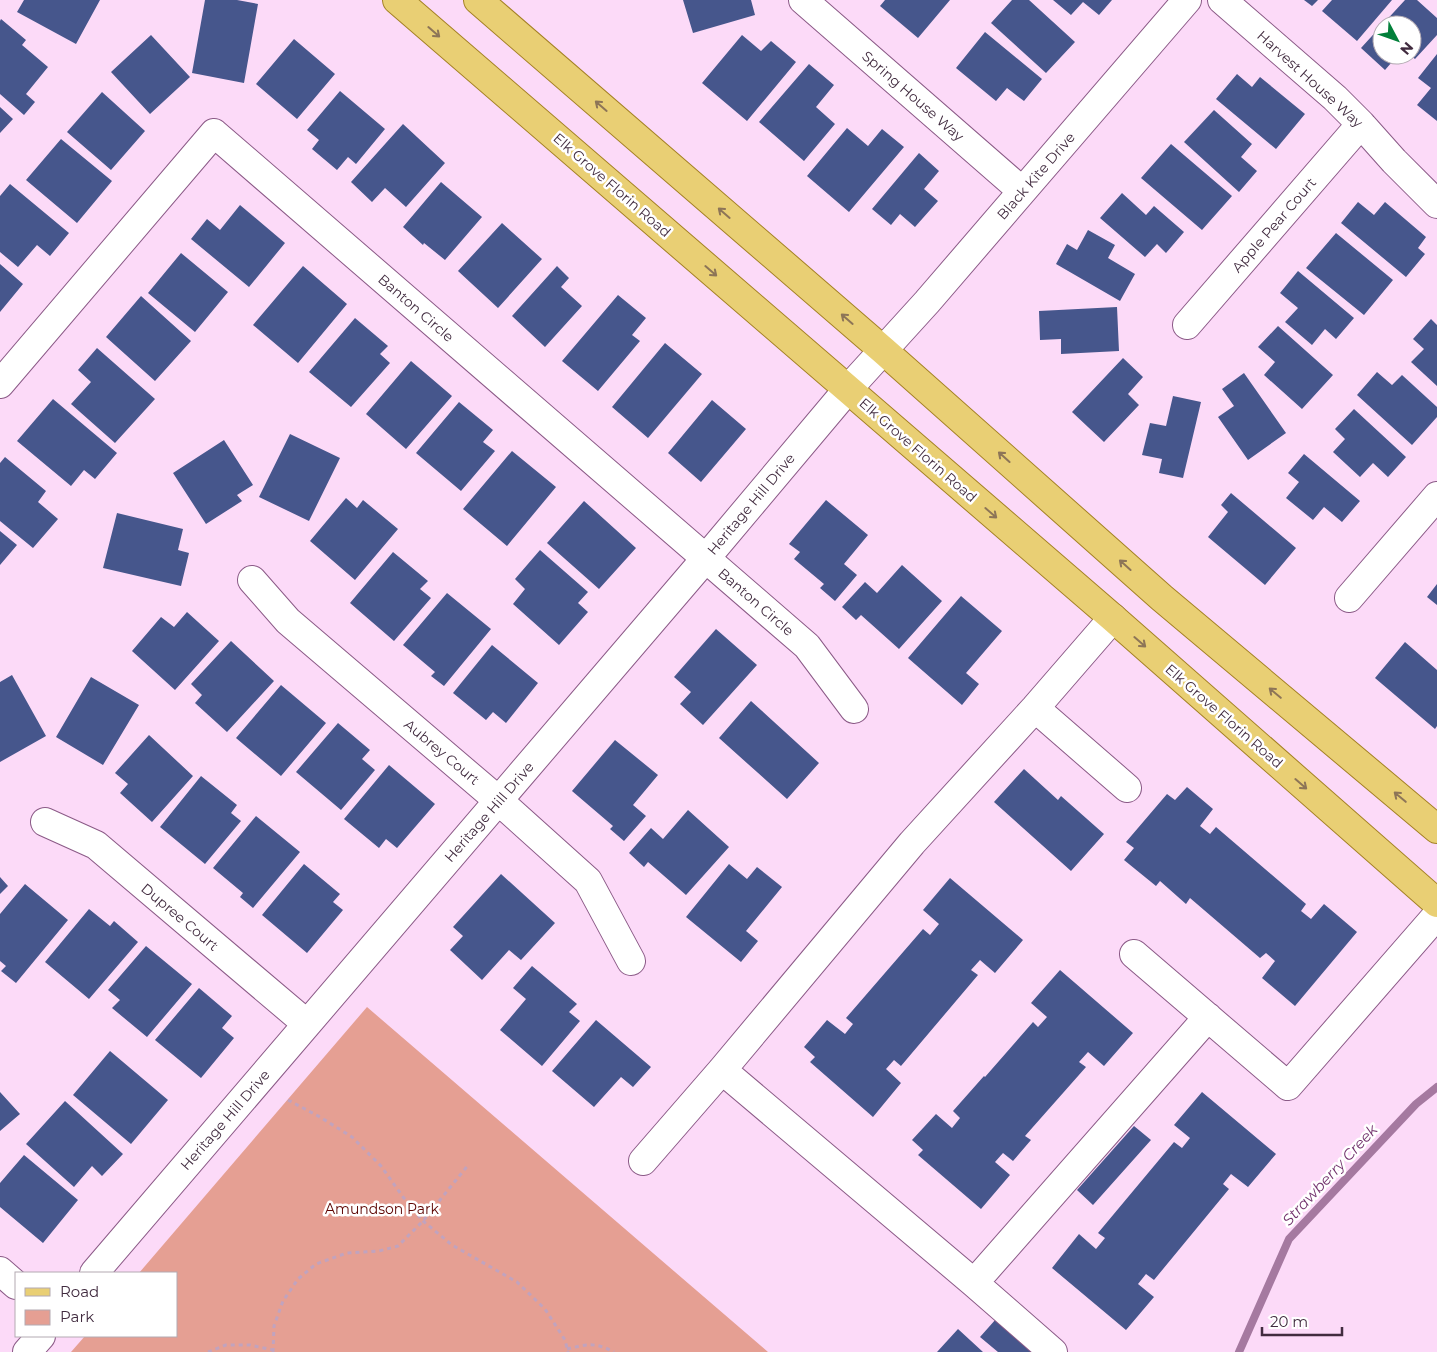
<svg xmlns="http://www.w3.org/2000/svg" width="1437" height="1352" viewBox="0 0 1437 1352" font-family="Montserrat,sans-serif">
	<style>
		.green { fill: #e59f93 }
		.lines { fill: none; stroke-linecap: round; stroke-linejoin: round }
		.stream { stroke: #a579a0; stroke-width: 8 }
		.building { fill: #46568c }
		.minor-casing { stroke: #8b5a87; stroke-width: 30 }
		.major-casing { stroke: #a48125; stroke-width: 30 }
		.path { stroke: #c1a3be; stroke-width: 3; stroke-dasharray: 4 4; stroke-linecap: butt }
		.minor { stroke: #fff; stroke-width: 28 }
		.major { stroke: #e9cf74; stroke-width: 28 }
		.oneway { stroke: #8d7557 }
		.labels { text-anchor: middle; stroke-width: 5; stroke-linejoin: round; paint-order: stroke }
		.street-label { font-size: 14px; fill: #412b3f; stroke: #fff }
		.park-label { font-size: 14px; fill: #5c0401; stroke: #fff }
		.water-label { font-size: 15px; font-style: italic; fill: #71316c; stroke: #fff }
	</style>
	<rect width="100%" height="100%" fill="#fcdaf8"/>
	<path class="green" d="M367,1007L768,1352H71L85,1336H176V1273H139Z"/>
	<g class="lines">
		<path class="stream" d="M1239,1352L1289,1239L1416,1104L1437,1087"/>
	</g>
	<path class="building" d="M24,0H100L76,44L17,12Z
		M205,0H237L258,4L244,83L192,73Z
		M683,0H751L755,15L693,33Z
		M885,0H950L918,38L880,6Z
		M1012,0H1029L1075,42L1046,73L991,23Z
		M1053,0H1112L1099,15L1083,2L1071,15Z
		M1304,0H1318L1312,6Z
		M1332,0H1392L1357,41L1322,11Z
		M1405,0H1417L1437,18V35L1415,59L1410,55H1412V25H1382Z
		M1,19L26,40L22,45L48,67L26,94L35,102L24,115L0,94V21Z
		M1382,25V55H1398L1385,70L1361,48Z
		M985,32L1042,79L1024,101L1007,88L996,101L956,68Z
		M151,35L190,77L150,114L111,72Z
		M742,35L761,51L771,41L796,62L747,121L702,83Z
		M294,39L335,74L297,119L256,84Z
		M1437,54V121L1417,105L1431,88L1418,78Z
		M809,64L834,85L816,107L835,124L804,161L759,122Z
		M1237,74L1252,87L1260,77L1305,114L1276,149L1216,99Z
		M340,91L385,129L356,164L348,157L337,170L312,149L319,140L307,130Z
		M102,92L145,131L111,170L67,132Z
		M0,107L13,119L0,133Z
		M1214,110L1252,144L1241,157L1257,171L1239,192L1184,142Z
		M403,124L445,163L406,207L385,188L372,202L351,182Z
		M847,128L868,146L882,129L904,147L849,212L807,176Z
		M61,139L112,181L77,223L26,180Z
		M1171,144L1232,196L1202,230L1141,178Z
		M919,153L939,171L924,189L938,201L915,227L900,214L891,225L872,209Z
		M441,182L482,217L445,260L424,243L423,245L403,227Z
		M10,184L69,233L50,256L37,245L18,267L0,252V196Z
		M1122,193L1146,215L1154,206L1184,232L1166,253L1157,244L1145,257L1100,218Z
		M1358,202L1374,215L1385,202L1426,237L1418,248L1425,254L1406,277L1341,223Z
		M240,205L285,243L249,287L191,239L207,219L220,230Z
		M502,223L542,259L498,308L458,271Z
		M1088,230L1115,245L1108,258L1135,274L1120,301L1056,264L1067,244L1077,250Z
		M1336,233L1393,280L1364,315L1306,268Z
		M181,253L228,292L195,332L148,293Z
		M0,264L23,284L0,312Z
		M303,266L347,304L298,363L253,325Z
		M557,266L569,278L561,287L582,306L545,347L512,316Z
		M1298,271L1354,318L1336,339L1325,329L1312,345L1285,322L1298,308L1280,293Z
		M618,295L646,318L632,335L640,341L598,391L562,361Z
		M141,296L191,341L155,381L106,337Z
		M1117,307L1119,351L1061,354V339L1040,340L1039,311Z
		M355,318L388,346L380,354L390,363L351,407L309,372Z
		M1431,319L1437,325V386L1411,362L1424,349L1413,339Z
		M1278,326L1333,375L1302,409L1264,375L1275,362L1258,347Z
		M665,343L702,374L648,438L612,407Z
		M97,348L155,399L115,443L71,404L91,382L78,370Z
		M1123,358L1143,377L1128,394L1139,405L1104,442L1072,412Z
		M411,361L452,396L406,449L366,414Z
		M1377,372L1392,385L1402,375L1437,407V417L1412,445L1357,395Z
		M1244,373L1286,433L1248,460L1218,417L1234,406L1222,389Z
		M1173,396L1201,402L1183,478L1159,473L1162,459L1142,455L1150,423L1166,426Z
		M53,399L117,453L95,479L84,470L71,486L17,441Z
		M712,400L746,429L701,482L668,453Z
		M459,402L493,430L483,442L495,451L461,491L416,453Z
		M1354,409L1406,457L1388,477L1373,463L1360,477L1333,452L1345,439L1335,429Z
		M290,434L340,458L309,521L259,497Z
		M224,440L253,485L237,495L242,501L206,524L173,473Z
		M512,451L556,487L507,546L463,509Z
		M1304,454L1360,501L1342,522L1324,507L1313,520L1286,498L1299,482L1288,473Z
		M5,457L46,491L38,502L58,519L33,548L0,521V463Z
		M1231,493L1296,548L1265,585L1208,537L1228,512L1221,505Z
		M346,498L357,508L363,500L398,529L355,580L310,541Z
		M826,500L868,535L844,564L857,575L835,601L820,588L824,584L794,559L800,552L789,544Z
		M584,501L636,548L599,589L547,543Z
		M117,513L183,529L178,550L189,553L181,586L103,568Z
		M0,531L17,545L0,565Z
		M540,550L588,592L578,603L588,612L559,645L513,604L525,589L515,579Z
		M393,552L428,581L420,589L431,598L394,641L350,603Z
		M902,565L942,601L899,649L861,615L856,620L842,607L865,582L877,593Z
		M1437,584V605L1427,597Z
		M447,593L491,629L444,686L431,676L435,672L403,645Z
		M961,596L1002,631L966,673L979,684L962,705L908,658Z
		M187,612L219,641L175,690L132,651L161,617L174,627Z
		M716,629L757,665L703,725L680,704L691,692L674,677Z
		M231,641L274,681L227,732L195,703L202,695L191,684Z
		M1405,642L1437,670V726L1435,729L1375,678Z
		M492,645L538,683L506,723L493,712L486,720L453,693Z
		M12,675L46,736L0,762V682Z
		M91,677L139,705L103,765L56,737Z
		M281,685L326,723L281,776L236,738Z
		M751,701L819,763L787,799L719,738Z
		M338,723L370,750L362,759L375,770L341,810L296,772Z
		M149,735L193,776L152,822L120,793L128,784L115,773Z
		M615,740L658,775L633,805L646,816L624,841L610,829L613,826L572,791Z
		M389,765L435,804L397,848L386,839L379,848L344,819Z
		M1024,769L1058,800L1061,796L1104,834L1071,871L994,802Z
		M201,776L237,805L231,813L241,821L205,864L160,827Z
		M1187,787L1213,809L1200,826L1210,834L1216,827L1306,904L1301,911L1311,919L1324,904L1357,932L1295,1006L1262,978L1275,961L1266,953L1260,958L1190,898L1186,904L1160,881L1156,886L1124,860L1134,848L1126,842L1167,794L1175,800Z
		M688,810L729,847L686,895L648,862L644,867L629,853L651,828L663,839Z
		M256,816L300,852L253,908L240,897L243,893L213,868Z
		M304,864L340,894L333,902L343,910L307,953L262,915Z
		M729,864L747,879L757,867L782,887L746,931L758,941L741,962L686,917Z
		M501,874L555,923L521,960L509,950L482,980L450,950L463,936L453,927Z
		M0,877L8,886L0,894Z
		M950,878L1023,940L995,973L980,960L971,970L978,975L901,1066L894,1060L886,1069L901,1083L873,1117L810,1062L815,1057L804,1047L827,1020L845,1034L853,1024L846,1018L923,929L930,935L939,924L923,910Z
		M25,884L68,920L16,983L1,971L6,966L0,961V914Z
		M89,909L110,926L114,921L138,942L89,999L45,962Z
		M146,946L192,984L147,1037L112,1008L120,1000L108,990Z
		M532,966L577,1004L569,1012L580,1021L542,1066L500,1030L526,999L513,988Z
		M1060,970L1133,1033L1104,1066L1088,1052L1079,1062L1086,1067L1025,1136L1031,1140L1013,1161L1003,1153L995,1162L1010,1175L981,1209L918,1155L923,1150L912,1140L936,1114L952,1128L960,1118L953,1111L984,1076L985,1077L1033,1022L1038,1027L1047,1017L1031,1003Z
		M199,988L232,1016L222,1028L234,1038L201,1078L155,1040Z
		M596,1020L651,1067L633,1087L621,1077L594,1107L552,1071Z
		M110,1051L168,1100L131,1144L73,1095Z
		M0,1092L20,1114L0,1131Z
		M1202,1092L1276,1154L1248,1187L1231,1174L1223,1184L1229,1189L1154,1280L1146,1274L1138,1284L1154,1297L1126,1330L1052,1268L1079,1234L1096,1249L1105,1238L1098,1233L1174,1142L1182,1148L1190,1138L1174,1125Z
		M65,1101L123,1154L102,1176L92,1166L74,1187L26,1144Z
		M1134,1126L1151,1140L1093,1205L1077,1190Z
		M24,1155L78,1200L43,1243L0,1207V1183Z
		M996,1319L1034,1352H998L980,1337Z
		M958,1329L983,1352H937Z"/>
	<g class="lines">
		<g class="minor-casing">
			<path id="minor" d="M803,0L1022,191
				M1222,0L1335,98L1361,124L1394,161L1437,204
				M1187,325L1361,124
				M0,384L214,133L807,646L854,709
				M252,580L288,621L499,801L588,881L631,961
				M1349,598L1437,496
				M1035,708L1127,788
				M45,822L96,845L307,1024
				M1134,954L1288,1086L1437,915
				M722,1070L974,1283L1053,1352
				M643,1161L722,1070L912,843L1035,708L1113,618
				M0,1271L16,1285
				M94,1273L706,558L848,389L927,302L1187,0
				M974,1283L1208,1017
				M27,1352L41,1336"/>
		</g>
		<g class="major-casing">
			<path id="major" d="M397,0L1113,618L1437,903
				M478,0L884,351L1162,598L1437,829"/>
		</g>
		<path class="path" d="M288,1100L320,1117L352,1137L381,1166L403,1197L423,1221L452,1245L517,1282L545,1309L565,1340L568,1352
			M567,1349C587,1344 595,1342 614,1352
			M208,1352L226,1345H250L273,1350
			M273,1352L274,1326L283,1301L298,1279L316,1264L347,1253L379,1251L398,1246L423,1221L469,1164"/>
		<use href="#minor" class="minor"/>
		<use href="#major" class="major"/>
	</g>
	<defs><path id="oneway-shaft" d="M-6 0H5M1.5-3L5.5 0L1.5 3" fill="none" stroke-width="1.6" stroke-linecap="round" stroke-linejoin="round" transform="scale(1.25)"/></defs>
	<g class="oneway">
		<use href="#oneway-shaft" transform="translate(434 32) rotate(41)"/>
		<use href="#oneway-shaft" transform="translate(601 106) rotate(-139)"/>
		<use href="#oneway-shaft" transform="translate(724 213) rotate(-139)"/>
		<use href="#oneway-shaft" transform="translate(711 271) rotate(41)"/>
		<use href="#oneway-shaft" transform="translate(847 319) rotate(-139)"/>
		<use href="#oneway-shaft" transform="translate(1004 457) rotate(-138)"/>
		<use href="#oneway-shaft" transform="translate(991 513) rotate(41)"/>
		<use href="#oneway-shaft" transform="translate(1125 565) rotate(-138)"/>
		<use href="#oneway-shaft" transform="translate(1140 642) rotate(41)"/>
		<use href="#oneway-shaft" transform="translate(1275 693) rotate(-140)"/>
		<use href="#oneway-shaft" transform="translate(1301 784) rotate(41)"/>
		<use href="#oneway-shaft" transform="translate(1400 797) rotate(-140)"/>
	</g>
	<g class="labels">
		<g class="street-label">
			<text transform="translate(1310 79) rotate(42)" y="5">Harvest House Way</text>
			<text transform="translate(913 96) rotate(41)" y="5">Spring House Way</text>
			<text transform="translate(1036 176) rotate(-49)" y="5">Black Kite Drive</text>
			<text transform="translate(612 185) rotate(41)" y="5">Elk Grove Florin Road</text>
			<text transform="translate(1274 225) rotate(-49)" y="5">Apple Pear Court</text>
			<text transform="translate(416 308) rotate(41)" y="5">Banton Circle</text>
			<text transform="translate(918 450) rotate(41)" y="5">Elk Grove Florin Road</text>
			<text transform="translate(751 504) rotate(-50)" y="5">Heritage Hill Drive</text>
			<text transform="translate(756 602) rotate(41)" y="5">Banton Circle</text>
			<text transform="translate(1224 716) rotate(41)" y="5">Elk Grove Florin Road</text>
			<text transform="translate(442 752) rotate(40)" y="5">Aubrey Court</text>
			<text transform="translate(489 812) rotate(-49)" y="5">Heritage Hill Drive</text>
			<text transform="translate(180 917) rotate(40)" y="5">Dupree Court</text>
			<text transform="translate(225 1120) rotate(-49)" y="5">Heritage Hill Drive</text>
		</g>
		<g class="park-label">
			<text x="382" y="1214">Amundson Park</text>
		</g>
		<g class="water-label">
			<text transform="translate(1330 1175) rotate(-47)" y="5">Strawberry Creek</text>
		</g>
	</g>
	<rect x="15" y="1272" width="162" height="65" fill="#ffffff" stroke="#b3aab2"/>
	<rect x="25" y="1288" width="25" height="8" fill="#e9cf74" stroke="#b3aab2"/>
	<text x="60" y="1297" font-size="15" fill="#412b3f">Road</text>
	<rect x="25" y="1310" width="25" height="15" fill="#e59f93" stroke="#b3aab2"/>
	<text x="60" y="1322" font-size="15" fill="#412b3f">Park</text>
	<g transform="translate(1397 40) rotate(131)"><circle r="24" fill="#ffffff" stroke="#b3aab2"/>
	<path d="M0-4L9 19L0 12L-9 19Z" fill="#02803a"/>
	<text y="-8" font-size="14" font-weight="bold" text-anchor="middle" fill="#412b3f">N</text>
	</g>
	<path d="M1262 1327v8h80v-8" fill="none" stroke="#412b3f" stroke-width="2.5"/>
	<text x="1270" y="1327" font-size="15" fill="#412b3f" stroke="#ffffff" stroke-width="4" paint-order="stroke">20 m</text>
</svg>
